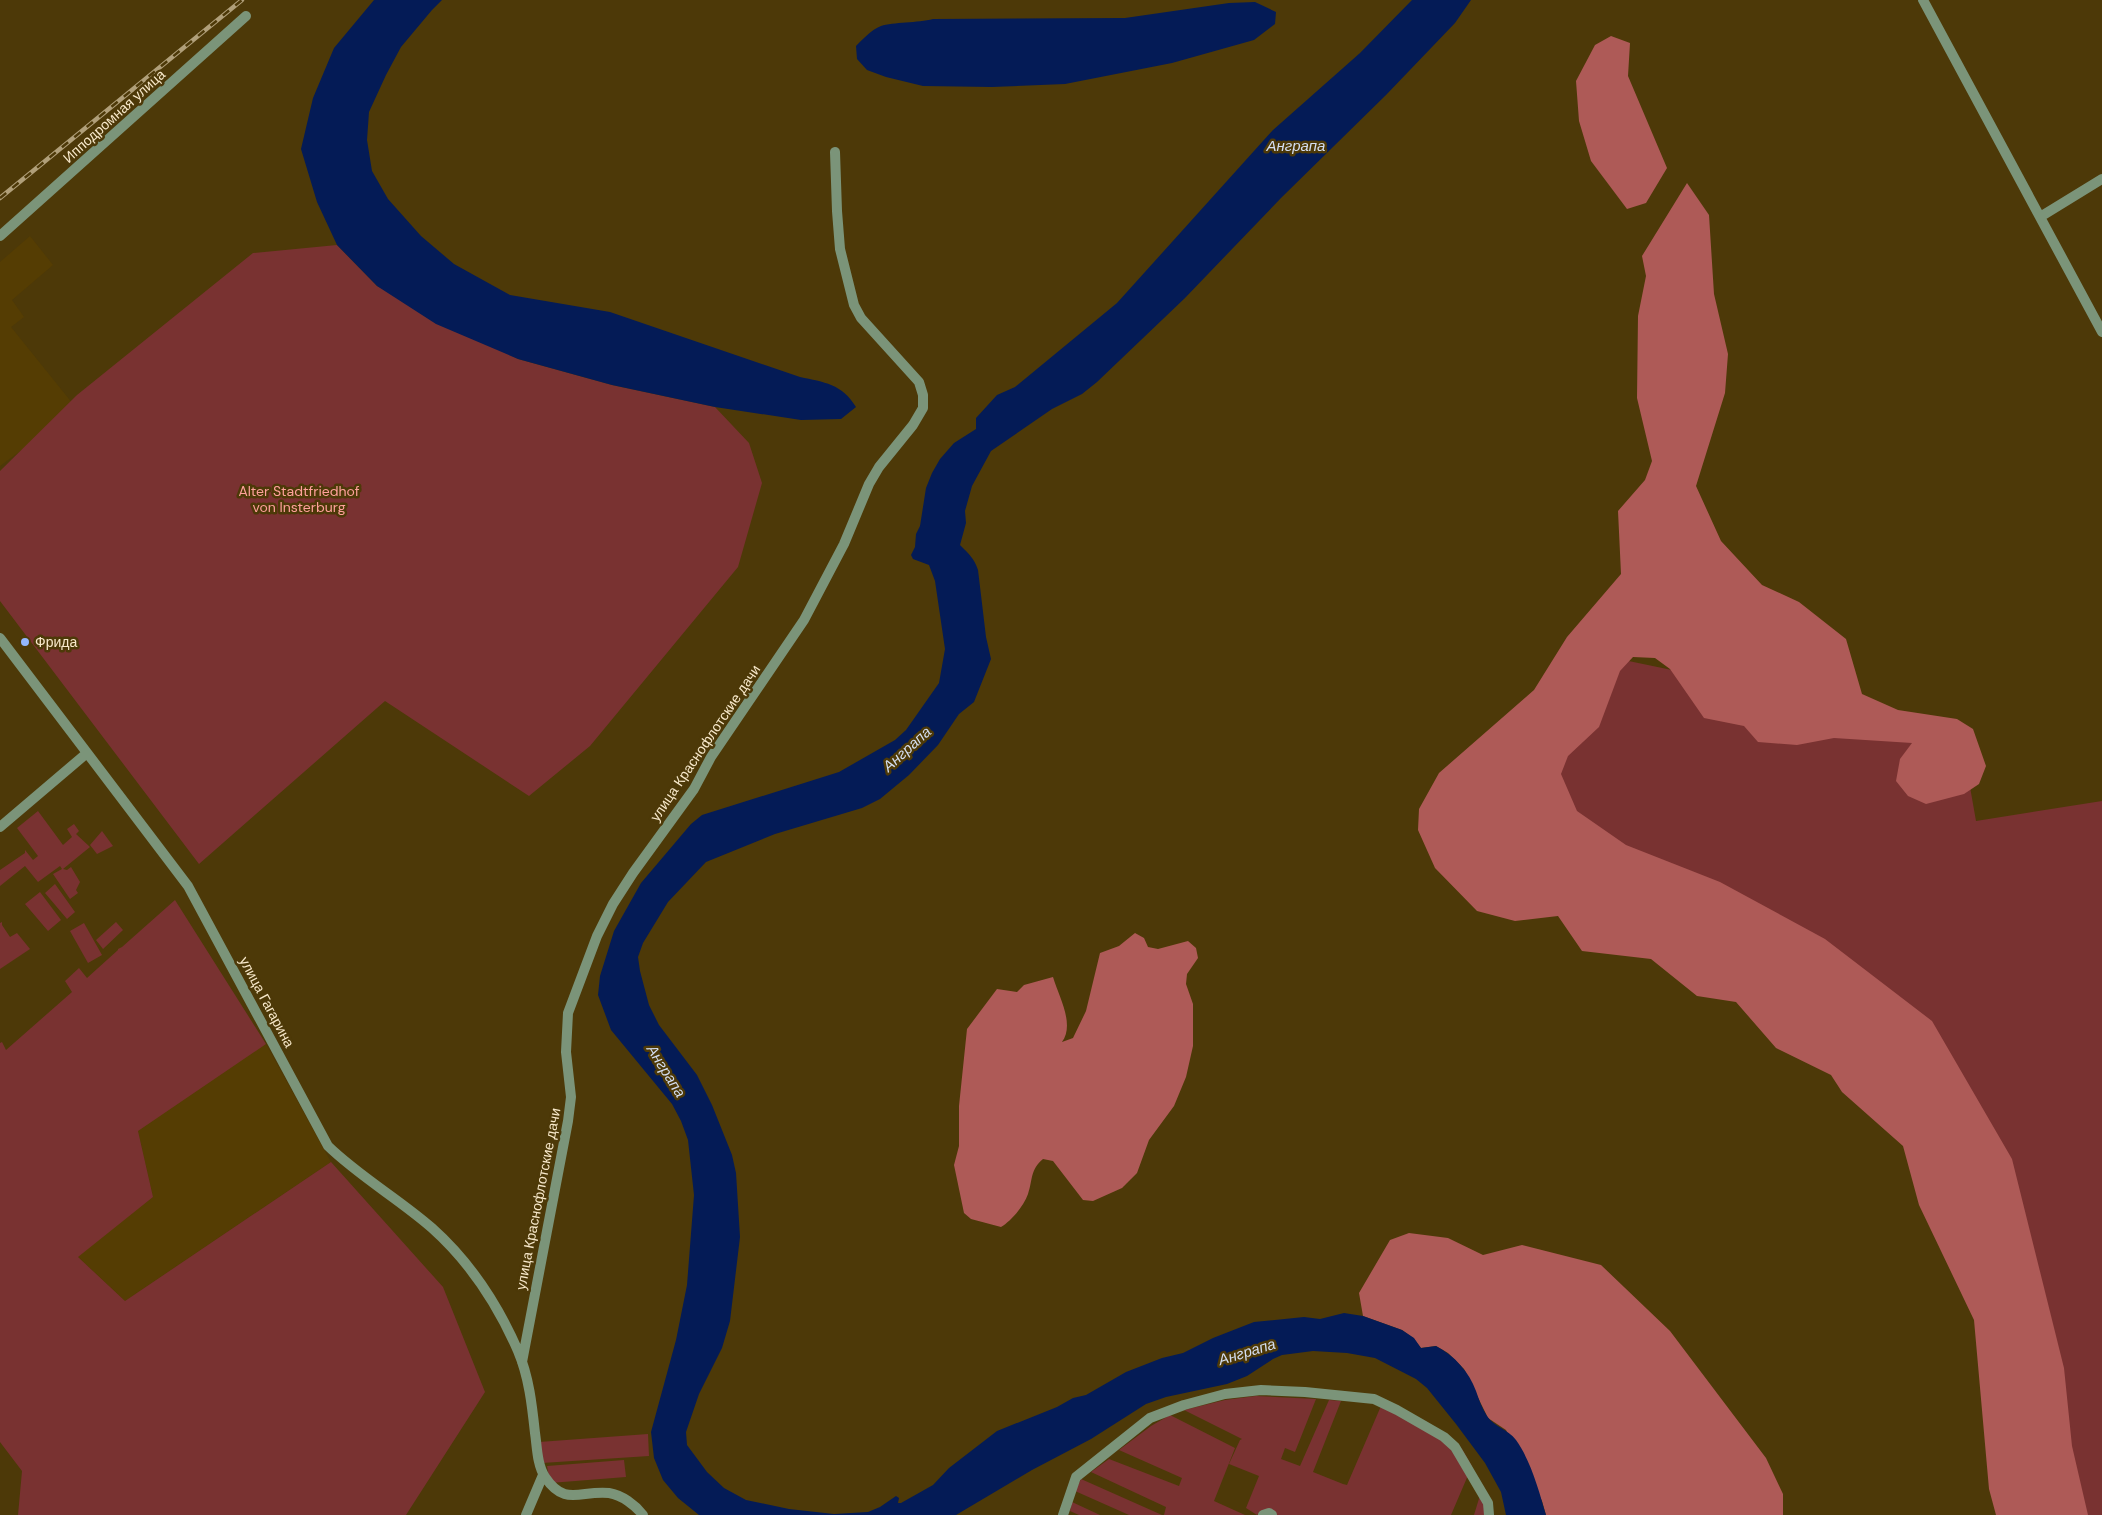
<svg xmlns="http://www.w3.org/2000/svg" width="2102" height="1515" viewBox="0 0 2102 1515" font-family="'DM Sans',sans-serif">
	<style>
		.built { fill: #553d03 }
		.green { fill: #793231 }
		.forest { fill: #ae5a57 }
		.water { fill: #041b56 }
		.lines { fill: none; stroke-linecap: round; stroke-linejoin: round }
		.minor { stroke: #7b9479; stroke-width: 10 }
		.rail-casing { stroke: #b09f79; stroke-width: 4.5 }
		.rail { stroke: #4d3908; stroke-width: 2.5; stroke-dasharray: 8; stroke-linecap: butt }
		.poi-dot { fill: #93b7fd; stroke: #4d3908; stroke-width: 2 }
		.labels { text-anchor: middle; stroke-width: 5; stroke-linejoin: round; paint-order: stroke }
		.street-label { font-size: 14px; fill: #f8e9cb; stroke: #4d3908 }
		.park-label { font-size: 14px; fill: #ffa19c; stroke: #4d3908 }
		.poi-label { font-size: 14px; fill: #f8e9cb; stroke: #4d3908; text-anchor: start }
		.water-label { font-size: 15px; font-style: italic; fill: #d4def1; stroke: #4d3908 }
	</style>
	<rect width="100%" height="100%" fill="#4d3908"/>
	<path class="built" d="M30,236L53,265L12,300L24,317L11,327L77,409L0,466V262Z
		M266,1044L331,1162L125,1301L77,1256L153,1197L138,1131L199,1068Z"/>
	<path class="green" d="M337,245L377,286L518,359L612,385L715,407L749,443L762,483L738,567L590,746L529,796L385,701L199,864L0,601V471L77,395L253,253Z
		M1619,659L1960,730L1976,821L2102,801V1515H2070L1995,1148L1516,794Z
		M38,811L63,845L72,837L67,829L74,824L79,831L76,834L90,847L63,869L67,870L71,867L80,882L76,890L78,893L70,899L53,874L62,869L60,866L38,882L25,866L0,886V870L25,853V850L33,860L38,856L17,828Z
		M102,831L113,846L97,854L90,845Z
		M55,884L75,912L67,919L45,893Z
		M40,892L61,920L48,931L25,904Z
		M175,900L266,1044L138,1131L153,1197L78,1257L125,1301L331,1162L443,1287L485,1392L406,1515H18L22,1471L0,1442V1043L2,1042L6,1050L72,992L65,981L79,968L87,978L118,950V949L122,947Z
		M2,922V925L10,937L17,933L30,949L0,969V923Z
		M116,922L123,930L103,949L96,940Z
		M84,923L102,955L88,963L70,931Z
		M1256,1396L1316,1399L1295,1452L1285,1448L1281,1459L1300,1466L1329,1400L1341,1401L1313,1472L1343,1484L1347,1485L1381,1406L1457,1444L1462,1449L1472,1466L1451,1515H1276L1266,1510L1257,1515L1246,1508L1259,1476L1229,1464L1240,1440L1242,1439L1184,1410L1225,1400Z
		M1170,1415L1235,1448L1214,1501L1245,1515H1164L1166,1507L1091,1472L1109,1459L1179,1486L1182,1478L1119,1450L1151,1426Z
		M648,1434L649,1456L542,1463L539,1442Z
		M624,1460L626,1477L550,1483L547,1466Z
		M1081,1479L1162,1515H1129L1075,1491Z
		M1481,1492L1492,1515H1474Z
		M1072,1502L1100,1515H1079L1070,1511Z"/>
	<path class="forest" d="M1611,36L1630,43L1628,76L1667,168L1646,203L1627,209L1591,161L1579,121L1576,81L1595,45Z
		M1687,183L1709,215L1714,294L1728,354L1725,393L1696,486L1721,541L1762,585L1799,602L1846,639L1862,694L1898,710L1957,719L1973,729L1986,766L1979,784L1964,794L1926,804L1908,796L1896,781L1900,759L1912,743L1834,738L1797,745L1758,742L1744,726L1704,718L1670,669L1655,658L1633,657L1620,671L1599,727L1568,756L1561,774L1577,811L1626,845L1720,882L1825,939L1932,1021L2012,1159L2064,1368L2072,1446L2088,1515H1996L1989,1489L1974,1320L1919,1205L1903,1146L1842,1092L1831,1075L1776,1048L1736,1002L1697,996L1651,959L1582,951L1558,916L1515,921L1477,911L1435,868L1418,830L1419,809L1439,773L1534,690L1567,637L1621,574L1618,511L1645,480L1652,461L1637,398L1638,316L1646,276L1642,256Z
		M1135,933L1144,938L1148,947L1158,949L1188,941L1196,948L1198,958L1187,974L1186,984L1193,1004V1046L1186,1077L1174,1106L1149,1140L1137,1173L1122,1188L1093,1201L1083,1200L1053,1161L1043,1159C1030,1170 1033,1179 1028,1194C1024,1206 1011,1221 1001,1227L971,1219L964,1213L954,1165L959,1146V1106L967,1029L997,989L1017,992L1024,985L1053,977C1059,997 1075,1024 1062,1042L1073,1038L1086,1011L1100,953L1119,946Z
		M1409,1233L1448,1238L1483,1255L1522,1245L1601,1265L1670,1331L1766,1458L1783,1494V1515H1546L1542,1501L1506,1430L1488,1418L1464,1369L1448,1353L1436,1346L1421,1348L1413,1338L1402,1330L1363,1316L1359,1293L1390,1240Z"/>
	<path class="water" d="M374,0H442L432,10L401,47L386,75L369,112L367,140L372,171L388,199L421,236L454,264L510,295L610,312L800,377C824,382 842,384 856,407L841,419L801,420L715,407L612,385L518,359L436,324L377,286L337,245L317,202L301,149L313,98L334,48Z
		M1412,0H1471L1455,23L1386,95L1281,198L1185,298L1097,382L1082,394L1052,409L991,451L972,486L965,511L966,523L960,545C969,554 974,558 978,570L986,637L991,659L974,702L959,714L938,745L909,775L880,799L862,808L775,834L706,862L668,902L643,943L638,957L640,971L649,1005L659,1025L697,1075L712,1105L732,1155L736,1173L740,1237L730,1321L722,1348L699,1394L686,1432L687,1445L707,1472L724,1488L746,1500L789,1509L834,1514L868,1512L880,1507L896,1496L899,1498L898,1503H901L933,1485L949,1468L997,1431L1057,1407L1073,1398L1086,1395L1126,1372L1162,1358L1183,1353L1213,1338L1254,1322L1304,1317L1320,1319L1344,1313L1363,1316L1402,1330L1414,1338L1421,1348L1436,1346C1455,1356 1469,1372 1476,1391C1479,1400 1482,1408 1487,1416C1494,1427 1508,1429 1516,1440C1531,1461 1539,1491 1546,1515H1506L1501,1492L1485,1463L1456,1424L1427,1388L1416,1379L1375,1358L1347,1353L1313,1351L1282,1355L1273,1359L1247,1376L1227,1384L1166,1397L1146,1404L1091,1439L1032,1470L956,1515H699L678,1498L663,1480L654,1458L651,1432L676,1340L687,1285L694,1195L688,1140L681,1121L672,1104L611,1030L598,995L600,976L614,931L641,883L691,824L702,815L839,772L895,740L906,730L939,683L945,649L935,581L929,565L913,559L911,555L915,547L916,534L920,526L926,488L932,473L940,459L954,443L976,429V418L997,395L1015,387L1117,303L1273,130L1360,53Z
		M1255,2L1276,12L1275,24L1254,40L1172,63L1065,84L992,87L923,86L886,77L867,70L857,59L856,46C863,39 871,30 881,26C893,22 918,23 933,19L1125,18L1229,3Z"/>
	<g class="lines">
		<path class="minor" d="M1923,0L2102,332
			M2040,217L2102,179
			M0,236L246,16
			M0,638L188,886L328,1146C360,1177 399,1199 432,1228C470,1262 498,1305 518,1351C529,1377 532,1405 535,1433C537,1446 537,1465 545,1477C565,1507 580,1490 609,1493C622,1495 635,1505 643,1515
			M0,827L87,753
			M522,1362L568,1121L571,1097L566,1052L568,1013L597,936L613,904L633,873L694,789L711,757L804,620L844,544L869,484L879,467L913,425L923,408V395L919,382L861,318L854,305L840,249L837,211L835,152
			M526,1515L543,1475
			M1063,1515L1076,1477L1150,1418L1184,1405L1225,1394L1261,1390L1305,1392L1374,1399L1397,1410L1444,1437L1455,1447L1488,1503L1489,1515
			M1263,1515L1269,1513L1272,1515"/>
		<g class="rail-casing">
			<path id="rail" d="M0,198L242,0"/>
		</g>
		<use href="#rail" class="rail"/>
	</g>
	<circle class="poi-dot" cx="25" cy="642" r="5"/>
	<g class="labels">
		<g class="street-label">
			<text transform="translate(114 116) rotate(-42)" y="5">Ипподромная улица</text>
			<text transform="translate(705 743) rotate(-56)" y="5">улица Краснофлотские дачи</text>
			<text transform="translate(267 1002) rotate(62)" y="5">улица Гагарина</text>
			<text transform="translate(538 1199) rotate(-79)" y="5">улица Краснофлотские дачи</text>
		</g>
		<g class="park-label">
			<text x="299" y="496">Alter Stadtfriedhof<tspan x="299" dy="16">von Insterburg</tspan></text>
		</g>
		<g class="poi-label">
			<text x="35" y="647">Фрида</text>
		</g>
		<g class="water-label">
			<text x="1296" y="151">Анграпа</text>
			<text transform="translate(907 749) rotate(-42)" y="5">Анграпа</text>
			<text transform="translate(666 1071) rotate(58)" y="5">Анграпа</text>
			<text transform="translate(1247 1352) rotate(-17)" y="5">Анграпа</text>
		</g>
	</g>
</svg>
